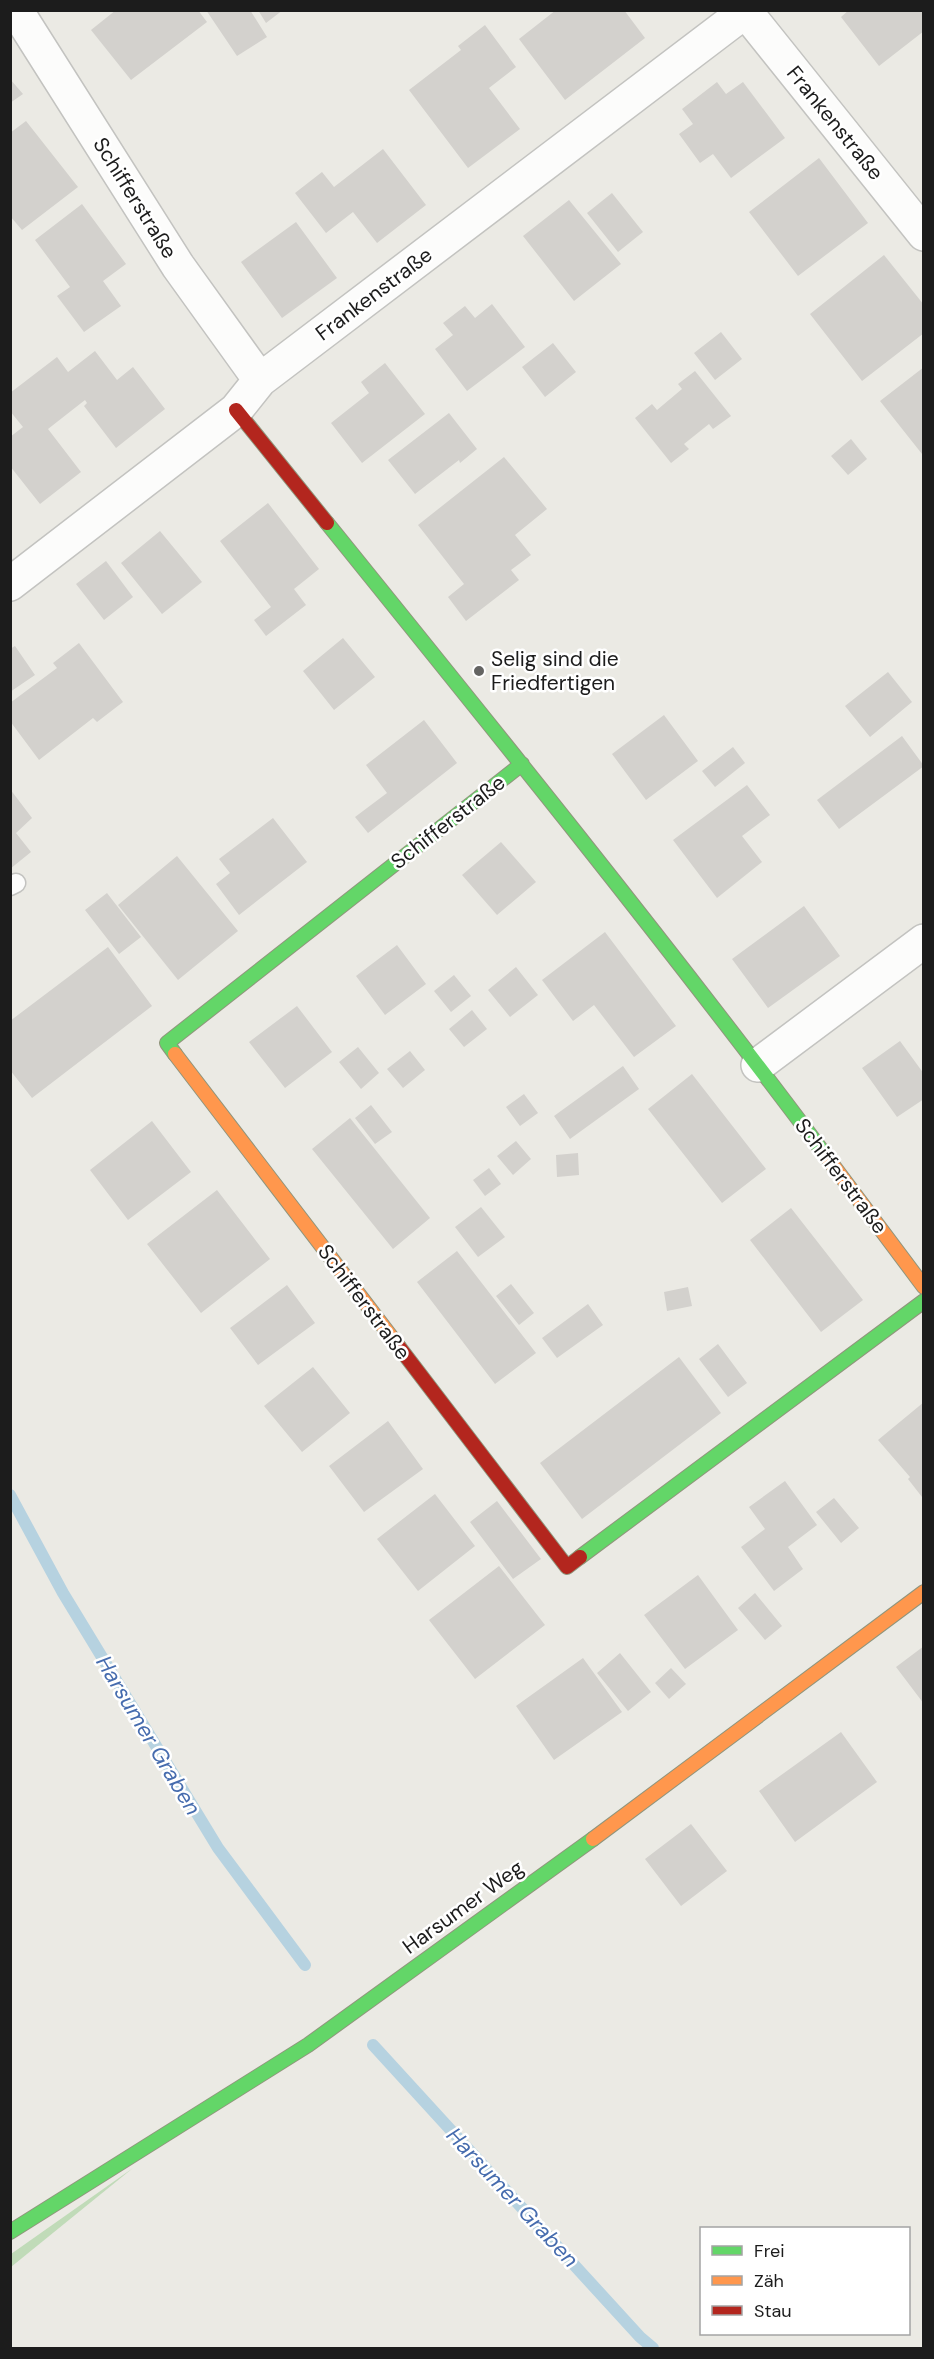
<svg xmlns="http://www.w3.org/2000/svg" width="934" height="2359" viewBox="0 0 934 2359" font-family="'DM Sans',sans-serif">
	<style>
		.forest { fill: #c0dbb8 }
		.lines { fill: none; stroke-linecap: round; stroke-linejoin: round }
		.stream { stroke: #b6d2e0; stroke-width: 12 }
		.building { fill: #d3d1cd }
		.lane-casing { stroke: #c3c3c0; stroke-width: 21 }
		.street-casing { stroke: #c3c3c0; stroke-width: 36 }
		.fast-casing { stroke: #90957c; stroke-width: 16 }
		.slow-casing { stroke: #90957c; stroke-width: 16 }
		.jam-casing { stroke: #90957c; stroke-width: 16 }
		.lane { stroke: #fcfcfb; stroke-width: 18 }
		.street { stroke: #fcfcfb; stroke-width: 33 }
		.fast { stroke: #63d668; stroke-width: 14 }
		.slow { stroke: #ff974d; stroke-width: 14 }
		.jam { stroke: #b3261e; stroke-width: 14 }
		.poi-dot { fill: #646462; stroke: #fff; stroke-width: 2 }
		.labels { text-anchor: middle; stroke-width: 5; stroke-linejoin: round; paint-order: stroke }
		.street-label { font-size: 21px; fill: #1c1c1c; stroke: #fff }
		.poi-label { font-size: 21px; fill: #1c1c1c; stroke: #fff; text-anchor: start }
		.water-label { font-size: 22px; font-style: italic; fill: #466cae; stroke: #fff }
	</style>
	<rect width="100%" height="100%" fill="#ebeae4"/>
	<path class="forest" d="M133,2168L11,2267V2254Z"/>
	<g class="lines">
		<path class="stream" d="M10,1495L63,1593L218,1848L305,1965
			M373,2045L640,2337L653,2348"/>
	</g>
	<path class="building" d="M116,10H198L207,22L131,80L91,30Z
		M206,10H250L267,37L237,56Z
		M258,10H283L266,23Z
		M556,10H624L645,38L565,100L519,39Z
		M849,10H924V31L879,66L841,17Z
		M485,25L516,67L489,88L520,129L468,168L409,90L461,50L458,46Z
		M10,79L23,94L10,103Z
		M717,82L726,94L743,82L785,138L731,178L713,154L700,163L679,134L693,124L682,109Z
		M26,121L78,187L22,230L10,216V133Z
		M383,149L426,205L377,243L353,212L326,233L295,193L322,172L334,187Z
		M819,158L868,223L798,276L749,212Z
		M612,193L643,232L618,252L587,213Z
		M569,200L621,264L574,301L523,236Z
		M82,204L126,264L103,281L121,306L84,332L57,296L70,287L35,240Z
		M296,222L337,278L282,318L241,262Z
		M884,255L924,305V333L862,381L810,314Z
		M492,304L525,347L467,391L435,349L453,335L443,323L465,306L475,318Z
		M721,332L742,359L715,380L694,353Z
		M553,343L576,372L545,397L522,367Z
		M95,351L117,380L133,367L165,409L116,448L84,406L87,403L85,400L48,429L81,472L40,504L10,466V437L23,427L10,411V393L57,357L68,372Z
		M385,363L425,414L362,463L331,423L369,393L361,382Z
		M924,367V453L922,454L880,401Z
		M695,371L731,416L713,429L709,424L684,444L689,449L671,463L635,418L652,404L657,410L682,389L678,384Z
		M449,413L477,449L460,463L459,460L415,494L388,460Z
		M851,439L867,459L848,475L831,456Z
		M504,457L547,509L515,535L531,555L511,570L519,580L466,621L448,597L464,584L418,525Z
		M268,503L319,569L294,589L306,605L266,636L254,620L271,607L220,541Z
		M160,531L202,582L162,614L121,563Z
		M106,561L133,597L104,620L76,584Z
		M343,638L375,677L334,710L303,671Z
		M79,643L123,702L97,722L93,718L39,760L10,721V703L57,668L53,663Z
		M15,646L35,675L10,692V649Z
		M888,672L912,702L870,737L845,706Z
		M664,715L698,761L646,800L612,754Z
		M424,720L457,763L368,833L355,817L387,793L366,765Z
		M902,736L924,766L839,829L817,800Z
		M733,747L745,763L715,787L702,771Z
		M747,785L770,815L742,836L762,862L717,898L673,840Z
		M10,789L32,818L16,833L31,852L10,869Z
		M273,818L307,862L239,915L216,884L230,873L219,859Z
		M501,842L536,882L497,915L462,875Z
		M177,856L238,931L178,980L118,905Z
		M107,893L141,937L119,954L85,910Z
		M804,906L840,956L768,1008L732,959Z
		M605,932L676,1026L634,1057L594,1005L573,1021L542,980Z
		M397,945L426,984L385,1015L356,976Z
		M108,947L152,1006L32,1098L10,1070V1021Z
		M516,967L538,995L510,1017L488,990Z
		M454,975L471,996L451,1012L434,991Z
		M297,1006L332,1052L285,1088L249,1042Z
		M472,1010L487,1029L464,1047L449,1029Z
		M900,1041L924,1074V1099L897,1117L862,1068Z
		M358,1047L379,1073L361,1089L339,1062Z
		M410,1051L425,1070L403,1088L387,1069Z
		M623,1066L639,1089L570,1139L554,1116Z
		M692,1074L766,1169L722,1203L648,1109Z
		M524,1094L538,1113L520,1126L506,1107Z
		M371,1105L392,1132L375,1144L355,1118Z
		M350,1118L430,1218L393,1249L312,1149Z
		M152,1121L191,1172L128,1220L90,1170Z
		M516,1141L531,1159L513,1175L497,1156Z
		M578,1153L579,1175L557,1177L556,1155Z
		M489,1168L501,1184L485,1196L473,1180Z
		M217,1190L270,1259L201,1313L147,1244Z
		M481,1207L505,1237L478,1257L455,1227Z
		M791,1208L863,1300L821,1332L750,1240Z
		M457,1251L536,1353L495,1384L417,1282Z
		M511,1284L534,1313L519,1325L496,1296Z
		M287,1285L315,1323L258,1365L230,1328Z
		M688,1287L692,1306L667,1311L664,1292Z
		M588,1304L603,1325L557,1358L542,1338Z
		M718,1344L747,1383L728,1397L699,1359Z
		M679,1357L721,1413L582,1519L540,1463Z
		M313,1367L350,1413L302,1452L264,1406Z
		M924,1402V1495L922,1497L908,1479L910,1477L878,1440Z
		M388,1421L423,1469L364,1512L329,1466Z
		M785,1481L817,1525L788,1547L803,1569L774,1591L741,1547L765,1529L749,1507Z
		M435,1494L475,1546L418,1591L377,1539Z
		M834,1498L859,1528L841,1543L816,1512Z
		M497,1501L541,1559L513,1579L470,1522Z
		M499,1566L545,1625L475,1679L429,1620Z
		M698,1575L738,1630L685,1669L644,1615Z
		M755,1593L782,1626L765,1640L738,1608Z
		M924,1646V1704L896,1667Z
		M620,1653L651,1692L628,1711L597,1673Z
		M583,1658L622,1712L554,1760L516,1706Z
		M671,1668L686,1684L669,1699L655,1683Z
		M841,1732L877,1782L795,1842L759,1791Z
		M691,1824L727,1871L681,1906L645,1859Z"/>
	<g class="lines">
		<g class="lane-casing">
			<path id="lane" d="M10,886L16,883"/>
		</g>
		<g class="street-casing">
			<path id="street" d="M16,10L178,266L260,380
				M746,12L924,234
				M10,584L236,410L260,380L747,10
				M758,1065L924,941"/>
		</g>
		<g class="fast-casing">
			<path id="fast" d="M327,523C496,732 665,941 826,1156
				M175,1054L167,1043L522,764
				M580,1557L924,1301
				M10,2232L308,2045L593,1839"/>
		</g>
		<g class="slow-casing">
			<path id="slow" d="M175,1054L399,1347
				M826,1156L924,1287
				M593,1839L924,1592"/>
		</g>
		<g class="jam-casing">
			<path id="jam" d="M236,410L327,523
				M399,1347L567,1567L580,1557"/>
		</g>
		<use href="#lane" class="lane"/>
		<use href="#street" class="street"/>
		<use href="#fast" class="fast"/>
		<use href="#slow" class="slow"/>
		<use href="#jam" class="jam"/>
	</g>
	<circle class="poi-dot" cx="479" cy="671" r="6"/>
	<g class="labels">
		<g class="street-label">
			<text transform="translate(835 123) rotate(51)" y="7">Frankenstraße</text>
			<text transform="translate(135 198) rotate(58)" y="7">Schifferstraße</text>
			<text transform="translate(374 294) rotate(-37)" y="7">Frankenstraße</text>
			<text transform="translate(448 822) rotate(-38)" y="7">Schifferstraße</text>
			<text transform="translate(841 1176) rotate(53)" y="7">Schifferstraße</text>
			<text transform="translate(364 1302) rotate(53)" y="7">Schifferstraße</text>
			<text transform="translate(463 1907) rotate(-36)" y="7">Harsumer Weg</text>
		</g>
		<g class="poi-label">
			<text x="491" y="666">Selig sind die<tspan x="491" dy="24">Friedfertigen</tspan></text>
		</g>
		<g class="water-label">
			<text transform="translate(149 1735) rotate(59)" y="8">Harsumer Graben</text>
			<text transform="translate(513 2197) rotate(47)" y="8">Harsumer Graben</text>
		</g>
	</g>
	<rect width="934" height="2359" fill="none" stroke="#1c1c1c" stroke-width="24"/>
	<rect x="700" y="2227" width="210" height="108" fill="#ffffff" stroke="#a4a4a4" stroke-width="1.5"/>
	<rect x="712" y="2246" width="30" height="9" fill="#63d668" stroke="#a4a4a4" stroke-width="1.5"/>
	<text x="754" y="2257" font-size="18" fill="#1c1c1c">Frei</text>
	<rect x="712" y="2276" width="30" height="9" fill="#ff974d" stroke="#a4a4a4" stroke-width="1.5"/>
	<text x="754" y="2287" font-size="18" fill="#1c1c1c">Zäh</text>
	<rect x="712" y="2306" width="30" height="9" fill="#b3261e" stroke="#a4a4a4" stroke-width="1.5"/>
	<text x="754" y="2317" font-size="18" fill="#1c1c1c">Stau</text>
</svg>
